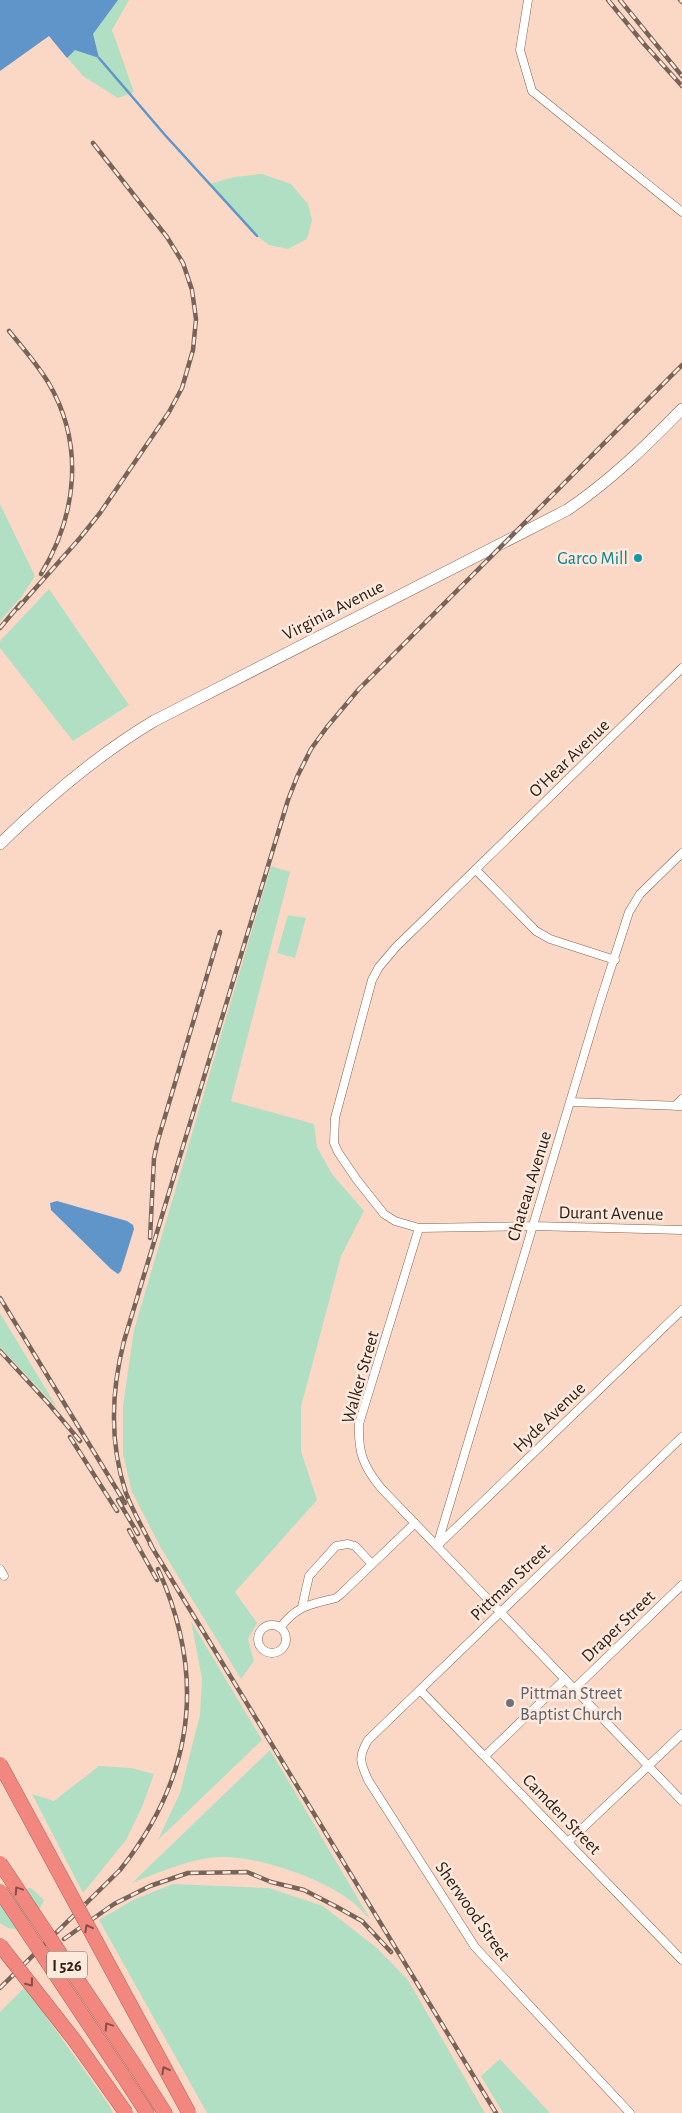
<svg xmlns="http://www.w3.org/2000/svg" width="682" height="2113" viewBox="0 0 682 2113" font-family="'Alegreya Sans',sans-serif">
	<style>
		.green { fill: #b0dfc3 }
		.water { fill: #6095c9 }
		.lines { fill: none; stroke-linecap: round; stroke-linejoin: round }
		.stream { stroke: #6095c9; stroke-width: 2.5 }
		.minor-casing { stroke: #806251; stroke-width: 9 }
		.secondary-casing { stroke: #806251; stroke-width: 12 }
		.motorway-casing { stroke: #ad635b; stroke-width: 15 }
		.minor { stroke: #fff; stroke-width: 8 }
		.secondary { stroke: #fff; stroke-width: 11 }
		.motorway { stroke: #f1877e; stroke-width: 14 }
		.rail-casing { stroke: #786358; stroke-width: 4.5 }
		.rail { stroke: #fee9dd; stroke-width: 2.5; stroke-dasharray: 8; stroke-linecap: butt }
		.motorway-bridge-casing { stroke: #ad635b; stroke-width: 15; stroke-linecap: butt }
		.motorway-bridge { stroke: #f1877e; stroke-width: 14 }
		.oneway { stroke: #864f47 }
		.culture-dot { fill: #0f9aa8; stroke: #fee9dd; stroke-width: 2 }
		.worship-dot { fill: #6b7280; stroke: #fee9dd; stroke-width: 2 }
		.labels { text-anchor: middle; stroke-width: 5; stroke-linejoin: round; paint-order: stroke }
		.shield { fill: #fee9dd; stroke: #6c5d54; stroke-width: 1 }
		.shield-label { font-size: 16px; font-weight: bold; fill: #2e211a }
		.culture-label { font-size: 18px; fill: #0d838f; stroke: #fee9dd; text-anchor: end }
		.street-label { font-size: 18px; fill: #2e211a; stroke: #fee9dd }
		.worship-label { font-size: 18px; fill: #5b616d; stroke: #fee9dd; text-anchor: start }
	</style>
	<rect width="100%" height="100%" fill="#fbd8c5"/>
	<path class="green" d="M79,0H129L112,30L134,92L118,98L83,76L49,36Z
		M262,174L291,184L308,204L312,220L307,239L288,249L269,245L257,236L210,184L234,177Z
		M0,504L35,576L22,596L0,621Z
		M49,589L129,705L73,741L0,648V641Z
		M271,866L290,872L231,1101L314,1124L317,1147L332,1174L364,1211L341,1256L301,1407V1451L317,1500L235,1592L257,1623L248,1639L254,1661L241,1679L162,1550L132,1492L123,1454V1406L134,1330Z
		M288,915L306,918L295,958L277,953Z
		M0,1313L58,1409L0,1347Z
		M191,1621L262,1740L158,1840L180,1793L200,1715L202,1679Z
		M270,1750L370,1919C362,1911 354,1902 344,1896C315,1876 256,1856 221,1857C195,1857 157,1873 132,1883Z
		M99,1766L132,1768L154,1774L142,1807L126,1840L83,1893L32,1794L54,1801Z
		M173,1884L269,1888L323,1906L377,1948L408,1980L485,2113H207L99,1920L133,1900Z
		M31,1888L44,1900L37,1915L21,1930L8,1928L0,1923V1898L14,1890Z
		M25,1987L109,2105L113,2113H0V2012Z
		M500,2059L550,2113H503L481,2076Z"/>
	<path class="water" d="M0,0H118L93,34L99,58L75,50L67,58L49,36L0,71Z
		M57,1201L127,1221L133,1225L134,1229L121,1271L118,1274L111,1269L51,1210L50,1203Z"/>
	<g class="lines">
		<path class="stream" d="M99,58L165,135L257,236"/>
		<g class="minor-casing">
			<path id="minor" d="M528,0L520,50L532,91L682,212
				M682,668L396,947L379,967L372,980L335,1118L334,1143L338,1152L357,1180L384,1214L395,1221L419,1228L533,1226L682,1230
				M476,870L536,931L550,939L615,960
				M571,1102L682,1106
				M675,1106L682,1099
				M419,1228L359,1424C358,1452 363,1466 381,1488L682,1801
				M439,1544L682,1310
				M437,1546L599,1005L629,912L640,894L682,853
				M0,1569L4,1576
				M302,1607L309,1576L336,1546L348,1544L355,1546L372,1564
				M258 1639a14 14 0 1 1 28 0a14 14 0 1 1-28 0Z
				M280,1628C297,1605 310,1605 336,1598L341,1594L415,1523
				M574,1689L682,1585
				M420,1690L682,1960
				M485,1756L565,1679
				M568,1842L682,1734
				M630,2113L475,1947L368,1780C360,1762 358,1757 368,1740L682,1437"/>
		</g>
		<g class="secondary-casing">
			<path id="secondary" d="M0,844C47,798 97,755 154,721L567,510C610,481 646,446 682,409"/>
		</g>
		<g class="motorway-casing">
			<path id="motorway" d="M135,2066L165,2113
				M123,2076L147,2113"/>
		</g>
		<use href="#minor" class="minor"/>
		<use href="#secondary" class="secondary"/>
		<use href="#motorway" class="motorway"/>
		<g class="rail-casing">
			<path id="rail" d="M608,0L644,44L682,86
				M620,0L682,76
				M680,0L682,2
				M9,331C22,347 37,364 48,382C85,444 77,515 41,574
				M18,608L80,538L100,513L169,412L182,388L193,350L196,319L192,290L183,263L167,237L93,143
				M0,628L21,603
				M150,1238L154,1158L158,1140L220,932
				M0,1298L125,1503
				M0,1351L48,1403L80,1441
				M70,1437L117,1511
				M118,1500L138,1534
				M129,1530L157,1580
				M150,1544L496,2113
				M153,1549C144,1530 133,1512 126,1493C109,1442 111,1392 124,1341L288,800L297,777L311,749L327,727L359,689L682,365
				M64,1939L114,1904L150,1886L188,1873L247,1872L271,1882L304,1890L337,1907L362,1921L391,1952
				M0,1988L120,1870C194,1777 207,1677 158,1569"/>
		</g>
		<use href="#rail" class="rail"/>
		<g class="motorway-bridge-casing">
			<path id="motorway-bridge" d="M0,1764L189,2113
				M0,1863L135,2066
				M0,1891L123,2076
				M0,1945L75,2041L126,2113"/>
		</g>
		<use href="#motorway-bridge" class="motorway-bridge"/>
	</g>
	<defs><path id="oneway-chevron" d="M-2-3.5L2.5 0L-2 3.5" fill="none" stroke-width="1.6" stroke-linecap="round" stroke-linejoin="round" transform="scale(1.25)"/></defs>
	<g class="oneway">
		<use href="#oneway-chevron" transform="translate(18 1890) rotate(-124)"/>
		<use href="#oneway-chevron" transform="translate(88 1928) rotate(-118)"/>
		<use href="#oneway-chevron" transform="translate(30 1983) rotate(52)"/>
		<use href="#oneway-chevron" transform="translate(108 2026) rotate(-124)"/>
		<use href="#oneway-chevron" transform="translate(165 2070) rotate(-119)"/>
	</g>
	<circle class="culture-dot" cx="638" cy="558" r="5"/>
	<circle class="worship-dot" cx="510" cy="1703" r="5"/>
	<g class="labels">
		<rect class="shield" x="47" y="1951.5" width="40" height="27" rx="4"/>
		<g class="shield-label">
			<text x="67" y="1971">I 526</text>
		</g>
		<g class="culture-label">
			<text x="628" y="564">Garco Mill</text>
		</g>
		<g class="street-label">
			<text transform="translate(333 610) rotate(-27)" y="6">Virginia Avenue</text>
			<text transform="translate(569 758) rotate(-44)" y="6">O'Hear Avenue</text>
			<text transform="translate(529 1186) rotate(-73)" y="6">Chateau Avenue</text>
			<text transform="translate(611 1213) rotate(1)" y="6">Durant Avenue</text>
			<text transform="translate(360 1377) rotate(-74)" y="6">Walker Street</text>
			<text transform="translate(549 1417) rotate(-44)" y="6">Hyde Avenue</text>
			<text transform="translate(510 1582) rotate(-44)" y="6">Pittman Street</text>
			<text transform="translate(618 1626) rotate(-44)" y="6">Draper Street</text>
			<text transform="translate(562 1814) rotate(46)" y="6">Camden Street</text>
			<text transform="translate(473 1911) rotate(55)" y="6">Sherwood Street</text>
		</g>
		<g class="worship-label">
			<text x="520" y="1699">Pittman Street<tspan x="520" dy="21">Baptist Church</tspan></text>
		</g>
	</g>
</svg>
